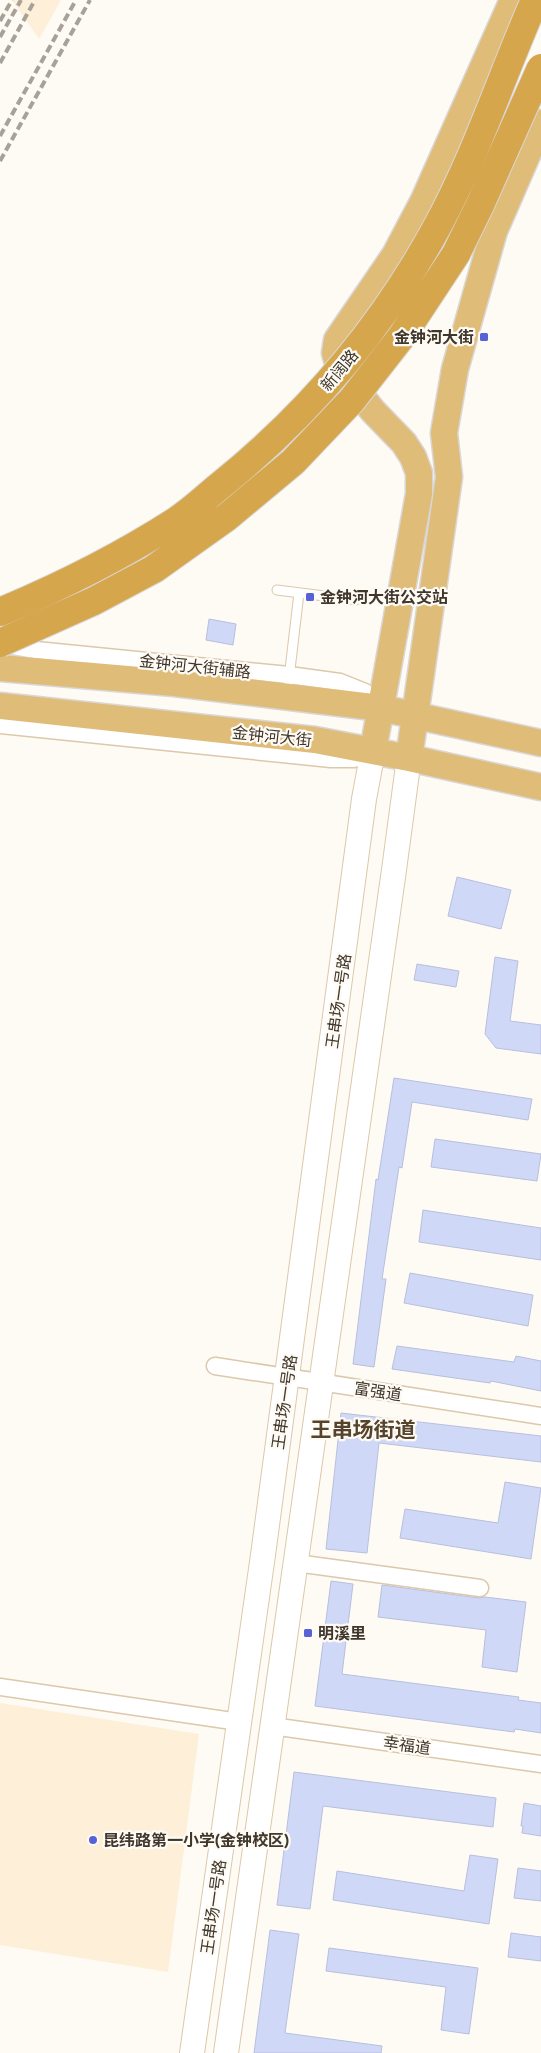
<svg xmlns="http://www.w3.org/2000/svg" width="541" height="2053" viewBox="0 0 541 2053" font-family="'Varela Round','Noto Sans SC',sans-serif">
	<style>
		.built { fill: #feefd9 }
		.building { fill: #d0d8f7; stroke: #b8bfde }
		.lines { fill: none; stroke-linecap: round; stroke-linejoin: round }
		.service-casing { stroke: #dcc8ab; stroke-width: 11 }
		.minor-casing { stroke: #dcc8ab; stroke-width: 19 }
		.secondary-casing { stroke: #dcc8ab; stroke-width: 26 }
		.primary-casing { stroke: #d9d7d5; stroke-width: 29 }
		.service { stroke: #fff; stroke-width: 9 }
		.minor { stroke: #fff; stroke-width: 16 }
		.secondary { stroke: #fff; stroke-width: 24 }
		.primary { stroke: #e0bc79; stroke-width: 26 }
		.rail { stroke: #a7a198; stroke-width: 4; stroke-dasharray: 8 4; stroke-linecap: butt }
		.trunk-bridge-casing { stroke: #d9d7d5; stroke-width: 30; stroke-linecap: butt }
		.trunk-bridge { stroke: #d6a64c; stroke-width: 28 }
		.poi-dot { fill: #5762d9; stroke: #fefaf4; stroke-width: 2 }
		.labels { text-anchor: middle; stroke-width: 4.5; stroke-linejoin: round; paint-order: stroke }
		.poi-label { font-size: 16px; font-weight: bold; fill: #40372c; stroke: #fefaf4; text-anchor: start }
		.street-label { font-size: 16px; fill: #40372c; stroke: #fefaf4 }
		.district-label { font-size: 21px; font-weight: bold; fill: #55442b; stroke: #fefaf4 }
	</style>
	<rect width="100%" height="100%" fill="#fefaf4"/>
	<path class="built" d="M12,0H61L39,39Z
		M0,1703L199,1734L168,1972L0,1945Z"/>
	<path class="building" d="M209,619L236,624L233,645L206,640Z
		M457,877L511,890L501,929L448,916Z
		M495,957L518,961L510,1021L541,1025V1054L496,1048L485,1034Z
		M417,964L459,971L456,987L414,980Z
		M394,1078L532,1099L528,1120L412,1102L402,1168L399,1167L382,1279H386L374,1367L353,1364L376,1179L378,1180Z
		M435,1139L541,1154L537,1181L431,1167Z
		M423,1210L541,1228V1260L419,1242Z
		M410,1273L533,1295L528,1326L404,1303Z
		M397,1346L514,1362L516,1356L541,1361V1391L491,1381L490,1383L392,1369Z
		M341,1413L541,1436V1462L379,1443L367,1553L326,1549Z
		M505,1482L541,1488L531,1559L400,1538L405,1509L498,1523Z
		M331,1581L353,1584L342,1674L519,1697L518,1700L541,1703V1733L515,1729L514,1732L315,1706Z
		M382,1585L479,1598L485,1597L526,1602L517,1672L482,1667L486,1630L378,1617Z
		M294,1772L496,1798L493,1827L323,1806L310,1909L277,1905Z
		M524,1803L541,1806V1836L522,1833L523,1826H521Z
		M470,1855L498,1859L489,1924L333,1900L337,1871L464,1891Z
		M518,1868L541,1871V1901L514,1898Z
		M270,1930L299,1934L285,2033L382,2046L381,2053H254Z
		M511,1933L541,1937V1961L508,1957Z
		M329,1948L478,1968L469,2034L441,2030L446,1987L326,1971Z"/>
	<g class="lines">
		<g class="service-casing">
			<path id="service" d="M277,590L356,600
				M287,695L299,593"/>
		</g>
		<g class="minor-casing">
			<path id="minor" d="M1,644L36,650L289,675L340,682L365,692L381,708
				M0,725L331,759H354L367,753
				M215,1366L541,1416
				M296,1563L480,1588
				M0,1687L239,1722
				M272,1726L541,1764"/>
		</g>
		<g class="secondary-casing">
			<path id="secondary" d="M192,2053L263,1555L364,799L373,751
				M226,2053L394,870L409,758"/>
		</g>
		<g class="primary-casing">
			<path id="primary" d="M0,668L174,683L381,708L541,743
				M0,706L315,740L409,758L541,787
				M373,751L419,494V473L413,457L404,443L373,411L340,370L335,353L337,340L395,255L424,200L513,0
				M409,758L449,477L444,433L455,369L494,231L541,123"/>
		</g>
		<use href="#service" class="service"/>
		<use href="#minor" class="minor"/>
		<use href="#secondary" class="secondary"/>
		<use href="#primary" class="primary"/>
		<path class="rail" d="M0,21L12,0
			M0,37L21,0
			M0,63L35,0
			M0,136L76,0
			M0,161L90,0"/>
		<g class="trunk-bridge-casing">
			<path id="trunk-bridge" d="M0,612C62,586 120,557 176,521C193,510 207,496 222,484C312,411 383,327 438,225C477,153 502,75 535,0
				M0,643L94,601L154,569L227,517L293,462L352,400L402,336L456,254L480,205L541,68"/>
		</g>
		<use href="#trunk-bridge" class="trunk-bridge"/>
	</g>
	<g class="poi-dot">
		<rect x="479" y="332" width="10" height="10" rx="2.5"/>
		<rect x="305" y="592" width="10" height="10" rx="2.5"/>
		<rect x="303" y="1628" width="10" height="10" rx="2.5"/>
		<circle cx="93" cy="1840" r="5"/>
	</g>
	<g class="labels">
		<g class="poi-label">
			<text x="474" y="343" text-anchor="end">金钟河大街</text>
			<text x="320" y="603">金钟河大街公交站</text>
			<text x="318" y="1639">明溪里</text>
			<text x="103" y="1846">昆纬路第一小学(金钟校区)</text>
		</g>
		<g class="street-label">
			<text transform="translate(339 370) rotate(-50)" y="6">新阔路</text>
			<text transform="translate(195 666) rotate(6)" y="6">金钟河大街辅路</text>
			<text transform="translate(272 736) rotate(6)" y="6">金钟河大街</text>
			<text transform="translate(338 1001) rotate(-82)" y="6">王串场一号路</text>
			<text transform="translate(378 1391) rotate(9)" y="6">富强道</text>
			<text transform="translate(284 1402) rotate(-82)" y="6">王串场一号路</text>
			<text transform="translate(407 1745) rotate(8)" y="6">幸福道</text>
			<text transform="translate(213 1907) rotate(-82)" y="6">王串场一号路</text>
		</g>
		<g class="district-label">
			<text x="363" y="1437">王串场街道</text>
		</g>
	</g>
</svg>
